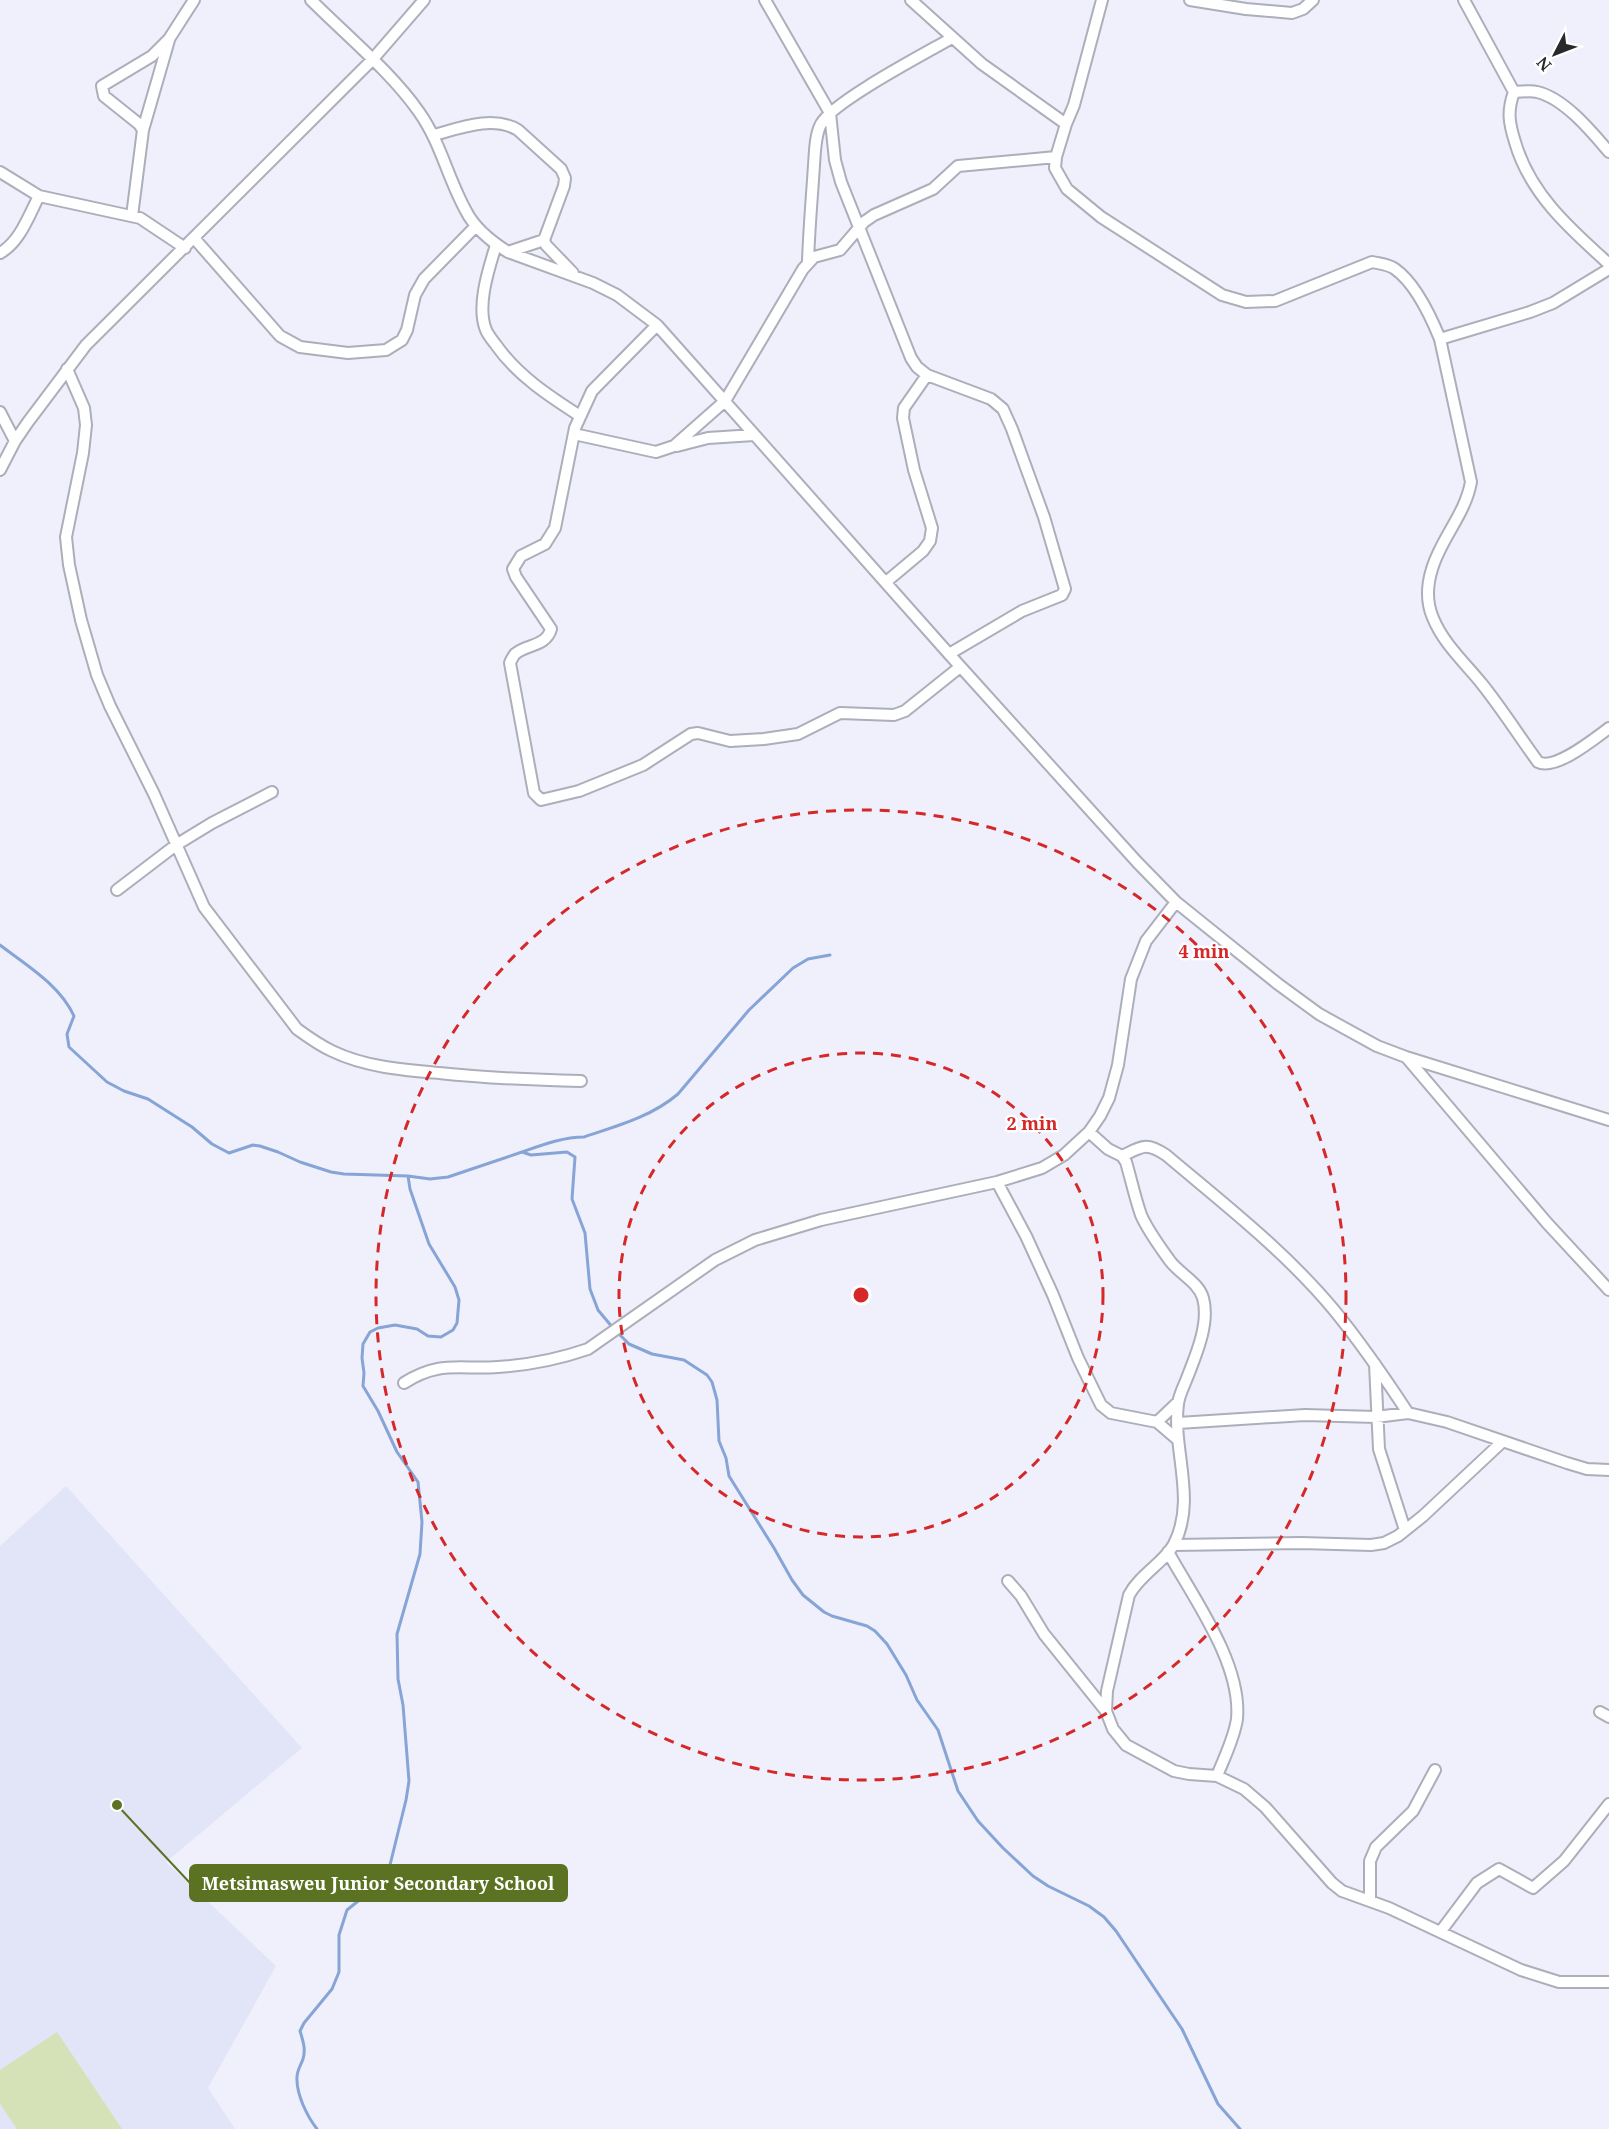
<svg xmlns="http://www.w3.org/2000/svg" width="1609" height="2129" viewBox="0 0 1609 2129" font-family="'Noto Serif',serif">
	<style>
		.built { fill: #e2e5f8 }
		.green { fill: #d5e2b8 }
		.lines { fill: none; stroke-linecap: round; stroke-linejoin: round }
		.stream { stroke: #86a4d5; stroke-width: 3 }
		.minor-casing { stroke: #acaeb9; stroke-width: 14 }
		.minor { stroke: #fff; stroke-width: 10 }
		.ring { fill: none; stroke: #d62828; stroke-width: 3; stroke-dasharray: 10 8 }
		.centre { fill: #d62828; stroke: #fff; stroke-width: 3 }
		.ring-label { font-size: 18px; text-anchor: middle; font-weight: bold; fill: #d62828; stroke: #fff; stroke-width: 4.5; stroke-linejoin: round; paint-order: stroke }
		.leader { fill: none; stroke: #5c7223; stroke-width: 2 }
		.callout-dot { fill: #5c7223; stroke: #fff; stroke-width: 2 }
		.callout { fill: #5c7223; stroke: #5c7223; stroke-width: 2 }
		.callout-label { font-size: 18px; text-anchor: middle; font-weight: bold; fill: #fff }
	</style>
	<rect width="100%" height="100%" fill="#eff0fc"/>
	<path class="built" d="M66,1486L302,1748L166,1862L276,1966L208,2088L235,2129H0V1546Z"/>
	<path class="green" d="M57,2032L122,2129H17L0,2104V2070Z"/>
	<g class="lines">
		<path class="stream" d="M0,945C26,965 60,985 74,1016L67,1034L69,1047L107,1082L124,1091L148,1099L192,1127L212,1144L229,1153L253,1145L260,1146L278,1152L300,1162L331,1172L344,1174L408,1176L430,1179L448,1177L522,1152L531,1155L567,1152L575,1157L572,1199L585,1233L590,1289L598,1310L613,1328
			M522,1152C542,1145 563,1137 584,1137C617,1126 651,1117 678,1094L749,1010L793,968L808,959L830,955
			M618,1333L629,1344L652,1354L684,1360L707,1375L712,1382L717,1400L719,1441L726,1458L729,1476L774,1548L792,1580L803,1595L824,1612L832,1616L867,1626L875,1631L887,1644L906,1675L917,1700L938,1730L958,1791L978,1821L1003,1848L1033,1876L1048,1886L1089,1906L1104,1917L1116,1931L1182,2029L1218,2104L1240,2129
			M317,2129C307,2116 296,2094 297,2077C297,2070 301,2065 303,2059C306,2049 303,2041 300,2031L304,2023L332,1989L339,1972V1935L347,1910L378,1885L389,1869L406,1800L409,1781L403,1705L398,1679L397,1634L420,1554L422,1522L418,1482L397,1452L378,1411L363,1386L364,1373L362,1358L363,1344L370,1332L378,1328L395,1325L417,1329L428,1336L441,1337L453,1330L457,1323L459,1300L455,1287L429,1244L410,1189L408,1176"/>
		<g class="minor-casing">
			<path id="minor" d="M311,0C345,34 392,73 419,112C441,143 448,179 466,211C475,229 492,242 508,252L593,283L617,295L657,325L949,654L1137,862L1176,902L1278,984L1319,1014L1377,1046L1406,1057L1609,1120
				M765,0L830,113L835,160L841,182L911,358L917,367L927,375L991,399L1003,409L1012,429L1044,517L1065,589L1062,595L1022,611L949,654
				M911,0L982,64L1066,124
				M1102,0L1074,105L1066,124L1056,157L1055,168L1067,189L1101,217L1222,295L1246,302L1275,301L1372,262C1381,264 1388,264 1395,269C1415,283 1431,317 1440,339L1471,482C1465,515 1441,538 1432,569C1427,585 1426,602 1433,618C1443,643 1465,663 1482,684C1502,709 1519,736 1538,762C1555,771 1594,739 1609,728
				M1190,0L1246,9L1292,13L1303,9L1313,0
				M1464,0L1514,92C1507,111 1509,123 1515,142C1530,194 1570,229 1609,264
				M1514,92C1521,92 1530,90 1537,92C1564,98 1592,132 1609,152
				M143,130L169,40
				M434,135C460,128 493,115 518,130L561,169L565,178L564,186L544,240L546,245L573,273
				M0,172L39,196L140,218L185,248
				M132,216L143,130L139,124L104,96L102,86L152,56L169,39L194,0
				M194,238L280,336L300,347L348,353L386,350L402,340L407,330L415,295L424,279L476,226
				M496,245C489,268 476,306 486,330C488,335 493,341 496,345C518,376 549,396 580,416
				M508,252L544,240
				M0,253C20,242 29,215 39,196
				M808,262C809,229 812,197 814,165C815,152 815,135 821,124C832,102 926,53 952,38
				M657,325L592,391L575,428L555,528L545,544L521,556L513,569L516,577L551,629C546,647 526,644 515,654C514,655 510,662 510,663L534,793L541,800L579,791L643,765L691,734L698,733L730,741L764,739L798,734L840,713L894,715L905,711L960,667
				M1440,339L1530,312L1553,303L1609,269
				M67,369L84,408L86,425L83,453L66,537L69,565L81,620L97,675L110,706L154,794L204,907L297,1029C308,1037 319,1045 332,1051C365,1067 403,1070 439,1073C486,1078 533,1080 581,1081
				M0,412L15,441
				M574,434L656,452L674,446L725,401L803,269L814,257L840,250L864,222L874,215L933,189L958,166L1056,157
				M677,446L708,438L754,435
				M0,470L15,441L28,422L86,345L372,60L424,0
				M886,582L923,551L930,541L932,528L914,470L903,418L904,408L927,375
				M117,890L176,845L212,823L272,792
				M1407,1058L1547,1223L1609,1290
				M1089,1132L1108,1149L1122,1156L1126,1162C1131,1179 1135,1198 1141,1215C1148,1231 1160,1247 1170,1261C1180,1274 1199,1283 1203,1298C1210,1323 1196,1355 1187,1378C1184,1386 1179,1395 1178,1404C1172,1449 1197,1500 1174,1544C1165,1562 1140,1574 1129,1595L1107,1691L1106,1711L1113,1729L1126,1745L1174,1771L1189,1774L1217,1776L1244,1789L1265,1807L1332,1883L1342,1891L1389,1908L1521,1970L1559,1982H1609
				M1122,1156C1143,1146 1146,1142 1166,1155C1224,1204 1285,1251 1334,1310C1361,1343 1385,1378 1408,1413
				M997,1182L1026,1236L1053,1295L1078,1358L1101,1405L1111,1413L1157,1422L1178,1440
				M1375,1364L1379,1449L1405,1530
				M404,1383C440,1360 459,1370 498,1367C529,1365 559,1359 588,1349L715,1260L755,1240L821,1220L997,1182L1042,1168L1064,1155L1089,1132L1100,1116L1109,1098L1118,1065L1131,979L1146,941L1176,902
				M1157,1422L1178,1402
				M1178,1423L1305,1415L1376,1417L1408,1413L1447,1422L1567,1463L1587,1469L1609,1470
				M1174,1545L1301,1543L1371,1545L1384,1543L1398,1536L1423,1516L1502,1442
				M1168,1552C1194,1599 1242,1664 1237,1719C1234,1739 1224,1758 1217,1776
				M1008,1581L1021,1596L1044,1634L1106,1711
				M1600,1712L1609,1717
				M1370,1901V1861L1376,1847L1413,1811L1435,1770
				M1441,1931L1477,1883L1499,1869L1533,1888L1564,1861L1609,1804"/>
		</g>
		<use href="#minor" class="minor"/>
	</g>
	<g class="ring">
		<circle cx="861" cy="1295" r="242"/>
		<circle cx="861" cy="1295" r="485"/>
	</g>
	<circle cx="861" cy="1295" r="9" class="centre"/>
	<g class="ring-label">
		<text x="1204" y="958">4 min</text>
		<text x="1032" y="1130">2 min</text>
	</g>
	<path class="leader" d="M117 1805L190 1883"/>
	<circle class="callout-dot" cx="117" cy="1805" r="6"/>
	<rect class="callout" x="190" y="1865" width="377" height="36" rx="6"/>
	<g class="callout-label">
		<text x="378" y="1890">Metsimasweu Junior Secondary School</text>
	</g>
	<g transform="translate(1555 54) rotate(228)" stroke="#ffffff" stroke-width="4.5" paint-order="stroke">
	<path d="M0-4.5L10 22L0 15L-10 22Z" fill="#28292d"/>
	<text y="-9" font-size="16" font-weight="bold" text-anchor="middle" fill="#28292d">N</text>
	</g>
</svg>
